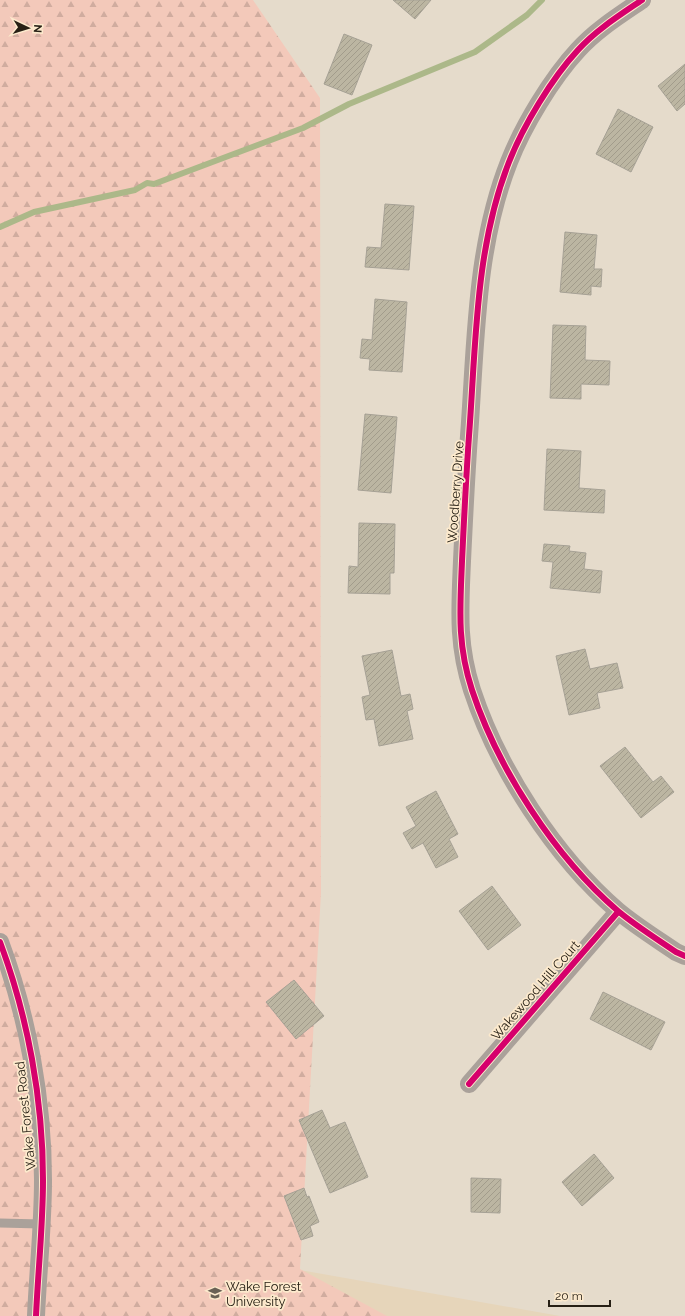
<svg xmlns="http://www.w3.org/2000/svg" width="685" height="1316" viewBox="0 0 685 1316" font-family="Raleway,sans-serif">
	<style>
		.built { fill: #e6d5ba }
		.forest { fill: url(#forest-firs) }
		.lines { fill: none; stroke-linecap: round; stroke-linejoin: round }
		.stream { stroke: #acb889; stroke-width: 6 }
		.building { fill: url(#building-hatch); stroke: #a6a195 }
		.service { stroke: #aaa19a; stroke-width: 9 }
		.minor { stroke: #aaa19a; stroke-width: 18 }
		.cycleway-casing { stroke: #fdeacd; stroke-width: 8 }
		.cycleway { stroke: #d6006c; stroke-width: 6 }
		.labels { text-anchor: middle; stroke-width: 3.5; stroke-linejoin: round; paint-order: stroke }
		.street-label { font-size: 13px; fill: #272015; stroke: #fdeacd }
		.poi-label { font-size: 13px; fill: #272015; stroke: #fdeacd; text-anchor: start }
	</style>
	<defs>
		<pattern id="forest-firs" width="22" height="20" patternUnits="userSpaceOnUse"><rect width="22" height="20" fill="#f3c9ba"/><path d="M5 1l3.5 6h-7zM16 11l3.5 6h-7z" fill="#d0ac9f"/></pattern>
		<pattern id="building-hatch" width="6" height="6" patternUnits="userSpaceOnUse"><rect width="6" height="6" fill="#bcb6a2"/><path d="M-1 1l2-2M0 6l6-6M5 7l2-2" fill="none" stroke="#a29c8b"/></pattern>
	</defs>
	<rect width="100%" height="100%" fill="#e5dbcb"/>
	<path class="built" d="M0,1246L300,1270L560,1316H0Z"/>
	<path class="forest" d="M0,0H253L320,98L321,893L300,1269L387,1316H0Z"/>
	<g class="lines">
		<path class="stream" d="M0,227L34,212L135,190L147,183L154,184L303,128L349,104L475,52L527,15L542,0"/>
	</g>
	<path class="building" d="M393,0H431L415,19Z
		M344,34L372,45L352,95L324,84Z
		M685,64V104L677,111L658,86Z
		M618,109L653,127L631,172L596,154Z
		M385,204L414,206L409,270L365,267L367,247L381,248Z
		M565,232L597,235L594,269H602L601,287L591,286V295L560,292Z
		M375,299L407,302L402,372L369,370L370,359L360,358L362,339L372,340Z
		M553,325L586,326L585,360L610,361L609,385L581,384V399L550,398Z
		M365,414L397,417L391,493L358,490Z
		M547,449L581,451L579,488L605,490L604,513L544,510Z
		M359,523L395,524L394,573H390V594L348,593L349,566L358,567Z
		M544,544L570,546L569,551L586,553L584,569L602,571L600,593L550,588L553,562L542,561Z
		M585,649L590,669L617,663L623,688L597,693L600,708L569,715L556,656Z
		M392,650L401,696L410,694L413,709L407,711L413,739L379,746L374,719L366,720L362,697L370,695L362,656Z
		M625,747L653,782L661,776L674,792L641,818L600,766Z
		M436,791L458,834L449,839L458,857L436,868L423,843L412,849L403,833L416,826L406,807Z
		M492,886L521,925L488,950L459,911Z
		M294,980L324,1016L296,1039L266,1002Z
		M603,992L665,1022L651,1050L590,1019Z
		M322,1110L330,1128L345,1122L368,1177L330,1193L299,1120Z
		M594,1154L614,1178L582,1206L562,1182Z
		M471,1178L501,1179L500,1213L471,1212Z
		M304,1188L307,1197L309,1196L319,1222L310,1226L313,1236L301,1240L284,1196Z"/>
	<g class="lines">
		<path class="service" d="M0,1223L41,1224"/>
		<path class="minor" d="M642,0C620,15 596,30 578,50C552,78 523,126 509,162C475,248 476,344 469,436C466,477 464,519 462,561C460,609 457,644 472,690C498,769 555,857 618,911C636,926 657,939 676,952L685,956
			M0,942C28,1017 43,1100 43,1180C43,1225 38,1271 36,1316
			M469,1084L618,912"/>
		<g class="cycleway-casing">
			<path id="cycleway" d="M642,0C620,15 596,30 578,50C552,78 523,126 509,162C475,248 476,344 469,436C466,477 464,519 462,561C460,609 457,644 472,690C498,769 555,857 618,911C636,926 657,939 676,952L685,956
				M0,942C28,1017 43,1100 43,1180C43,1225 38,1271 36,1316
				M469,1084L618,912"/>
		</g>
		<use href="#cycleway" class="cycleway"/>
	</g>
	<defs>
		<g id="university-bare" transform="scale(1.08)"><path d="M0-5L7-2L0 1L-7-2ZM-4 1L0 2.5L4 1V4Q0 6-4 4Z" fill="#6a6155" stroke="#fdeacd" stroke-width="2.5" paint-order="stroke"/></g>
	</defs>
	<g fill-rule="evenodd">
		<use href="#university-bare" x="215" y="1293"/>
	</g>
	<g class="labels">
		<g class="street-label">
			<text transform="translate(455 492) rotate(-86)" y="5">Woodberry Drive</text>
			<text transform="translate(535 990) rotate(-49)" y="5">Wakewood Hill Court</text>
			<text transform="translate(25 1116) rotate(-96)" y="5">Wake Forest Road</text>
		</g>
		<g class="poi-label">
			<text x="226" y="1291">Wake Forest<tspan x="226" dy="15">University</tspan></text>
		</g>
	</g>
	<g transform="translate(28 28) rotate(94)" stroke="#fdeacd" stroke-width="3" paint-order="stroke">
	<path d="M0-3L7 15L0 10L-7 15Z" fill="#272015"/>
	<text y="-6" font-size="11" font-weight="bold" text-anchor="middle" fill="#272015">N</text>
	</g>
	<path d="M549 1300v6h61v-6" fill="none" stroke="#272015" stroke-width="2"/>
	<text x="555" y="1300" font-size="12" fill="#272015" stroke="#fdeacd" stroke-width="3" paint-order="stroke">20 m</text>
</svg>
